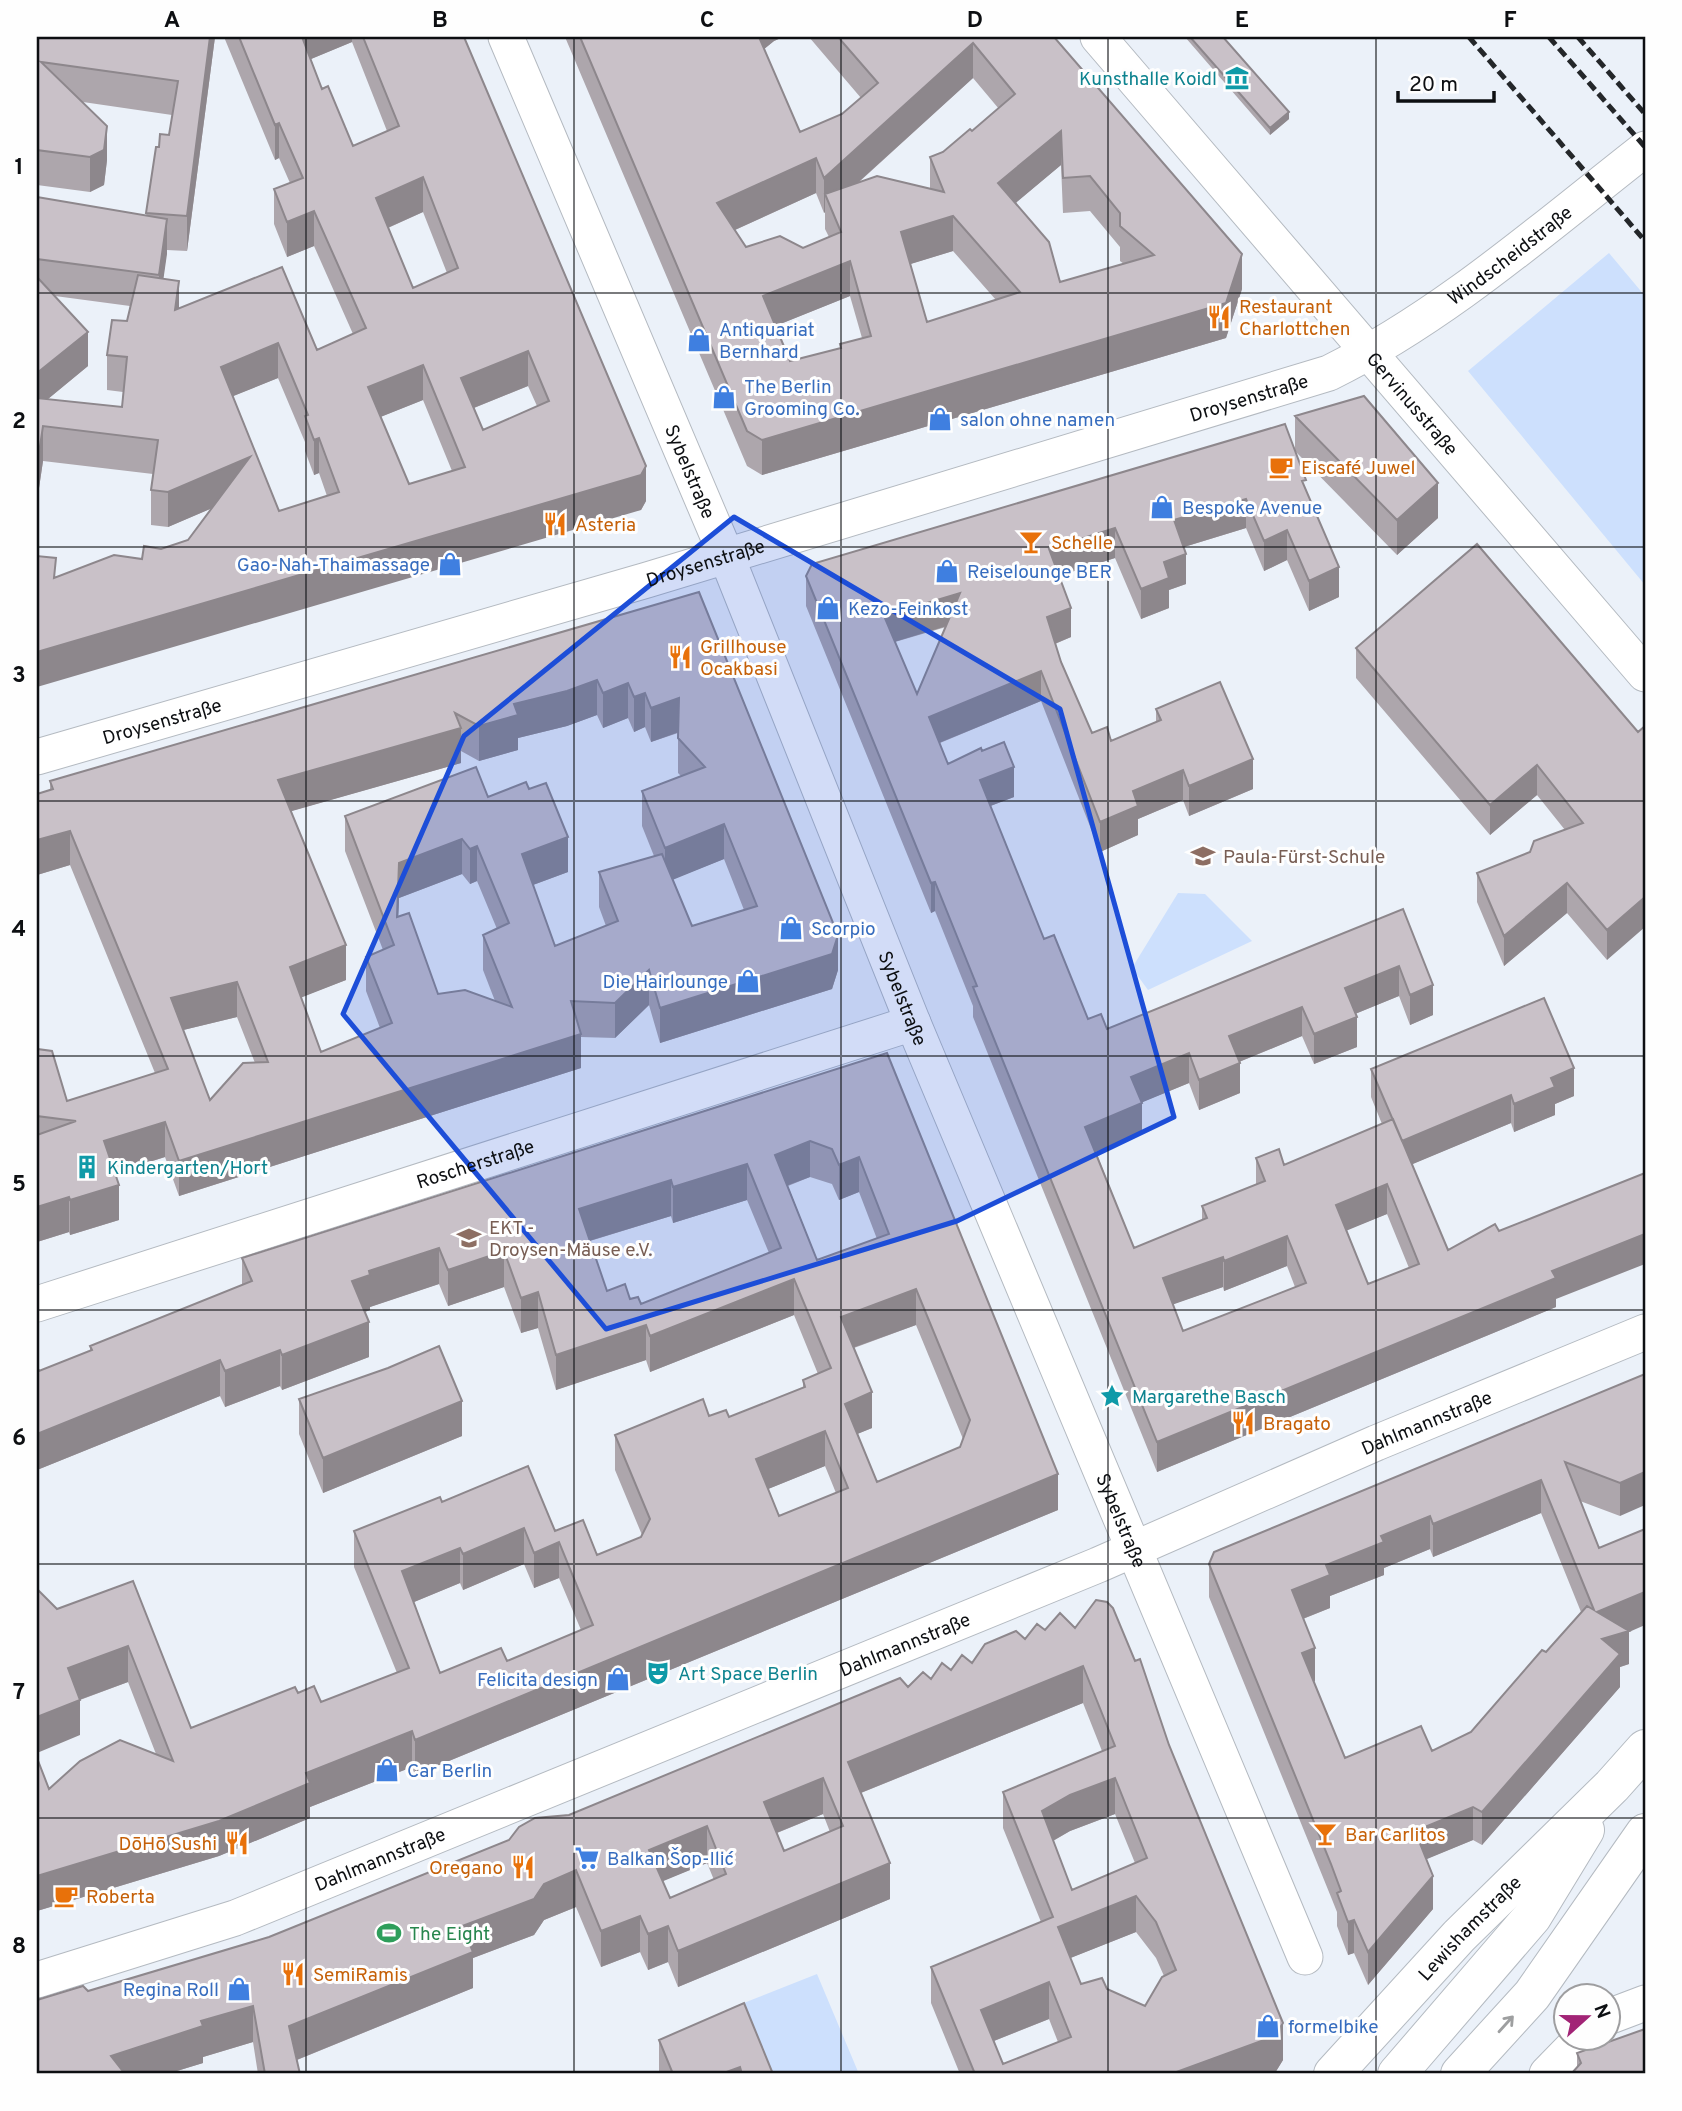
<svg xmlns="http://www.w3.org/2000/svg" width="1682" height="2111" viewBox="0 0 1682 2111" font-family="Overpass,sans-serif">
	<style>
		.green { fill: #cde0fd }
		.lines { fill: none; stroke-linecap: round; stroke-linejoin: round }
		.street-casing { stroke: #b4bac1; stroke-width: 37 }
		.secondary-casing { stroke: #b4bac1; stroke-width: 40 }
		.street { stroke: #fff; stroke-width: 35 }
		.secondary { stroke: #fff; stroke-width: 38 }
		.rail { stroke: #24272a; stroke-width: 5; stroke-dasharray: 10 5; stroke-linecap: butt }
		.wall { fill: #ada6ac; fill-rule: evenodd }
		.shaded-wall { fill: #8d878c }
		.building { fill: #c9c1c8; stroke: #8d878c; stroke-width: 2; fill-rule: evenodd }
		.oneway { stroke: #9e9fa0 }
		.marked { fill: #1d4ed8; fill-opacity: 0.2; stroke: #1d4ed8; stroke-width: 5; stroke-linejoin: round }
		.grid { fill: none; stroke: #0d0f12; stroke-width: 2; stroke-opacity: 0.55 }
		.labels { text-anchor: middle; stroke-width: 6; stroke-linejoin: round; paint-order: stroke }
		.culture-label { font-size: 19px; fill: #0d838f; stroke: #fefefe; text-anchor: start }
		.street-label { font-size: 19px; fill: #0d0f12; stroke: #fefefe }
		.food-label { font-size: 19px; fill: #c56008; stroke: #fefefe; text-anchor: start }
		.shop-label { font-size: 19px; fill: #366cbe; stroke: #fefefe; text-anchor: start }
		.education-label { font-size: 19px; fill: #785e54; stroke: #fefefe; text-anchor: start }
		.leisure-label { font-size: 19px; fill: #27864d; stroke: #fefefe; text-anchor: start }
		.neatline { fill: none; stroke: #0d0f12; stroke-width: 2.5 }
		.grid-label { font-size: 23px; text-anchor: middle; font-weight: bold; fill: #0d0f12 }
	</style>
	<rect width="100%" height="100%" fill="#ebf1f9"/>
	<path class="green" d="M1609,253L1645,296V585L1468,371Z
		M1178,893L1205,894L1252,941L1148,990L1132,968Z
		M817,1974L859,2074H758L731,2008Z"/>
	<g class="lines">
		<g class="street-casing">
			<g id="street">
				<path id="s1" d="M506,37L726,555L913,1023L1305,1957"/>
				<path id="s2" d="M1098,37L1645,674"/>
				<path id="s3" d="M37,757L647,580L1329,373C1443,317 1545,227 1645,149"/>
				<path id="s4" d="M37,1304L913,1023"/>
				<path id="s5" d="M37,1980L235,1918L1098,1565L1376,1443L1645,1332"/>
				<path d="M1608,2017L1645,2003"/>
				<path d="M1547,2074L1582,2038"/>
			</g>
		</g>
		<g class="secondary-casing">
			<g id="secondary">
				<path id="s6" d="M1333,2074L1459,1936L1612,1786L1645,1749"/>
				<path d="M1397,2074L1532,1917L1585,1830"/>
				<path d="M1460,2074L1532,1995L1645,1833"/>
			</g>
		</g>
		<use href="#street" class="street"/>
		<use href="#secondary" class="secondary"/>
		<path class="rail" d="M1469,37L1645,241
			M1549,37L1645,147
			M1578,37L1645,114"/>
	</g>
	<path class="wall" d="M37,37H215L187,251L167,250L163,278L179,308L317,350L353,334L314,246L287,257L274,224V189L290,183L279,158L275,160L224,37H464L646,501L641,510L56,577L142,559L161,549L188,540L212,508L168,527L151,525V490L153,474L43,461L39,488H37V197L146,216L159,147L169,135L172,115L83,102L107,160L104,185L90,192L37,185ZM352,42L387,131L353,146L322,89L311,59ZM423,212L447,273L413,288L388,228ZM55,296L130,306L127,321L107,355V390L123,392L122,407L48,399L88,366ZM278,378L305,442V451L314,475L319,473L327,496L279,511L233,396ZM528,386L537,406L483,430L474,408ZM423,400L452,471L409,484L380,417Z
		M565,37H783L774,41L764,49L800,132L842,114L861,98L809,37H1054L1242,289L1226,338L762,475L747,466ZM973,78L999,109L972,131L943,152L930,157V189L858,183ZM1061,165L1063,213L1090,211L1120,247V261L1124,264L1060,282L1015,203ZM816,193L824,213L825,212V229L829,237L803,248L746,247L735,230ZM953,251L996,300L927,322L910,264ZM850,296L862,338L840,344V348L790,361L775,326Z
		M1185,37H1223L1289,119L1270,135Z
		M1295,416L1438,518L1397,555L1295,451Z
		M1306,489L1339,597L1309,611L1287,560L1264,571L1246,528L1184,547L1186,584L1169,590V608L1141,619L1115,558L1059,576L1071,637L1055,644L1061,662L1092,733L1111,741L1156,722V709L1253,789L1189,816L1183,800L1138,819V835L1100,852L1041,701L940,743L948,764L1014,797L990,806L1044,939L1088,1019L1107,1029L1403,909L1433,1015L1410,1025L1399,996L1355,1014L1357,1047L1314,1064L1302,1036L1239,1062L1240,1093L1199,1110L1189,1083L1142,1102V1133L1096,1152L1134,1248L1202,1220V1206L1256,1185V1158L1284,1165L1382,1124L1371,1097V1069L1574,1096L1555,1104V1115L1514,1132L1511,1123L1412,1164L1448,1250L1556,1299V1307L1157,1472L973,1017V1006L935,911L931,913L806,606V576ZM946,627L917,694L895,642ZM1387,1214L1409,1268L1368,1284L1346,1230ZM1287,1266L1295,1287L1183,1331L1173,1304L1223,1287L1224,1291Z
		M699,592L838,970L832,989L660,1043L649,1005L615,1038L581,1037V1068L179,1196L165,1157L115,1173L119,1220L70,1235L69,1232L37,1242V1049L67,1101L155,1073L70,865L37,875V794L50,790V781ZM597,715L603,728L628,718L634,732L645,727L651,742L678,733V773L681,776L642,791V826L654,856L599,872V907L606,926L555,946L533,885L568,872L488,797L345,816V851L383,950L366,957V991L380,1028L321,1052L301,997L346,980L291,811L461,763V751L479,761L518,750V738L567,726ZM724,859L744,910L692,926L673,879ZM462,874L470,884L477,881L497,929L483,935V970L495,1001L438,994L398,916L399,898ZM237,1017L255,1063L210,1100L183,1030Z
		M1356,648L1638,732L1607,960L1567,913L1504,966L1477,902V873L1530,852L1565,830L1537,795L1490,835L1356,678Z
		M887,1053L1058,1510L415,1775L412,1767L310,1807V1818L219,1856L37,1911V1758L49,1789L156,1754L128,1682L80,1700V1735L57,1609L133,1581L191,1728L298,1693L321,1702L397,1673L354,1567V1531L442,1502L555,1531L597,1555L641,1537L642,1535L615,1470V1435L709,1416L729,1417L803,1388V1380L818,1374L794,1315L650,1372L646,1360L556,1390L538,1328L521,1333L504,1287L448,1306L439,1284L370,1307V1310L365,1312L369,1357L282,1390L280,1386L225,1407L220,1396L37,1470V1367L39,1371L90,1351V1346L242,1285V1258ZM810,1177L832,1184L839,1200L859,1192L877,1239L817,1260L788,1186ZM747,1200L769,1253L641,1304L607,1291L590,1241L671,1216L673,1223ZM916,1325L963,1439L960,1447L877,1482L857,1434L872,1428L854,1348ZM825,1466L836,1493L779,1516L768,1489ZM524,1564L534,1588L559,1578L581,1630L507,1661L440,1673L414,1602L460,1583L463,1590Z
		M1645,1374L1620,1516L1580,1501L1599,1548L1629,1632V1664L1620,1667V1687L1482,1845L1473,1840L1426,1859L1433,1909L1368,1985L1354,1953L1348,1955L1337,1926V1912L1331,1897L1209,1597V1564ZM1541,1513L1581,1612L1546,1652L1471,1732L1432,1751L1345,1758L1314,1682L1315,1681L1303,1619L1330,1608V1596L1384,1575V1568L1430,1549L1433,1557Z
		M299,1399L462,1436L323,1493L299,1434Z
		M1037,1624L1169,1745L1283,2060L1275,2073L1271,2074H960L931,2003V1967L1041,1922L1003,1828V1792L1102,1751L1083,1703L861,1793L890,1899L678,1987L668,1962L648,1970L640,1952L601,1967L576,1907L544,1920L534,1935L473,1958V1988L297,2060L300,2074H258L253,2042L203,2057V2063L167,2074H37L88,1991L269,1937L509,1840L569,1815L972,1663L1025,1639ZM823,1814L830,1832L784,1851L777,1833ZM1115,1814L1135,1863L1072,1890L1053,1841L1070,1831ZM707,1863L714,1880L670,1898L662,1881ZM1136,1932L1156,1958L1164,1976L1145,2006L1107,1989L1081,1984L1070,1958ZM1049,2019L1058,2042L1003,2064L994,2041Z
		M1645,2029L1577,2067V2053Z
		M659,2040L773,2074H659Z"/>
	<path class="shaded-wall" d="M210,37H215L187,251V216Z
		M299,37H352V42L299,64Z
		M753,37H783L774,41L753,58Z
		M973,43V78L831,207L825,194V212L824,213V178Z
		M1289,112V119L1270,135V128Z
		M279,123V158L275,160V125Z
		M107,126V160L104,185L90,192V157Z
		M1061,131V165L998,218V183Z
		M816,158V193L717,238V203Z
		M423,177V212L376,233V198Z
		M314,211V246L287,257V222Z
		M953,216V251L901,267V232Z
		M167,219V254L159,310V275Z
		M1242,254V289L1226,338L762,475V440Z
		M850,261V296L763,331V296Z
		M179,281V315L175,310Z
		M88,332V366L37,408V373Z
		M278,343V378L221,401V367Z
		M528,351V386L461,413V378Z
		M423,365V400L368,422V387Z
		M43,426V461L39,488V453Z
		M319,438V473L314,475V440Z
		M250,457V492L168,527V492Z
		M646,466V501L641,510L37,687V652Z
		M1438,483V518L1397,555V520Z
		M1246,499V528L1174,550V520Z
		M1115,528V558L1049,579V549Z
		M1287,530V560L1264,571V541Z
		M1186,554V584L1169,590V608L1141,619V589L1164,562Z
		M1339,567V597L1309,611V581Z
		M960,593V622L884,645V616Z
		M1071,608V637L1047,647V617Z
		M1041,671V701L929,747V717Z
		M597,680V715L567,726L518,738V750L479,761V726L514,704Z
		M628,683V718L603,728V693Z
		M645,693V727L634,732V697Z
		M679,698V732L651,742V708Z
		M461,728V763L278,815V780Z
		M1253,759V789L1189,816V786Z
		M1537,765V795L1490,835V805Z
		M1014,767V797L980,810V780Z
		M1183,770V800L1138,819V835L1100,852V822L1133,791Z
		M724,824V859L665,883V848Z
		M70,831V865L37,875V840Z
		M568,837V872L522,889V854Z
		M462,839V874L399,898L397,951L399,863Z
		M477,846V881L470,884V849Z
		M935,882V911L931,913V883Z
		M1567,883V913L1504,966V936Z
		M1645,897V927L1607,960V930Z
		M838,935V970L832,989L660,1043V1008Z
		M346,945V980L290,1002V967Z
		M1399,966V996L1345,1018V988Z
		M649,970V1005L615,1038V1003Z
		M237,982V1017L171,1033V998Z
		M1433,985V1015L1410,1025V995Z
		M1302,1007V1036L1229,1066V1036Z
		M1357,1017V1047L1314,1064V1034Z
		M581,1034V1068L179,1196V1161Z
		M1189,1053V1083L1131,1107V1077Z
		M1240,1063V1093L1199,1110V1080Z
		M1574,1068V1096L1555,1104V1115L1514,1132V1104L1551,1078Z
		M1511,1095V1123L1401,1169V1141Z
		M1142,1103V1133L1085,1156V1127Z
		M165,1122V1157L104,1176V1141Z
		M810,1141V1177L775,1190V1155Z
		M859,1157V1192L839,1200V1165Z
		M747,1164V1200L673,1223V1187Z
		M671,1180V1216L579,1244V1209Z
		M1387,1184V1214L1336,1235V1205Z
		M119,1185V1220L70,1235V1200Z
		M69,1197V1232L37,1242V1207Z
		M1645,1234V1264L1556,1299V1307L1157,1472V1442L1552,1271Z
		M1287,1236V1266L1224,1291V1261Z
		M439,1248V1284L370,1307V1310L352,1316V1281L369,1271Z
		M504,1251V1287L448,1306V1270Z
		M1223,1257V1287L1163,1308V1278Z
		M794,1279V1315L650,1372V1336Z
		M916,1289V1325L841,1352V1317Z
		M538,1292V1328L521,1333V1298Z
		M369,1322V1357L282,1390V1355Z
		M646,1325V1360L556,1390V1355Z
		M280,1350V1386L225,1407V1371Z
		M220,1360V1396L37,1470V1434Z
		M872,1392V1428L845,1439V1404Z
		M462,1401V1436L323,1493V1458Z
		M825,1431V1466L756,1494V1459Z
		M1645,1472V1505L1620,1516V1483Z
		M1058,1474V1510L415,1775V1740Z
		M1541,1480V1513L1433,1557V1524Z
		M1430,1516V1549L1384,1568V1575L1330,1596V1608L1292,1623V1590L1326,1565L1381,1536Z
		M524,1528V1564L463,1590V1554Z
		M559,1542V1578L534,1588V1553Z
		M460,1548V1583L402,1607V1571Z
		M1645,1592V1625L1629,1632V1664L1620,1667V1687L1482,1845V1812L1597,1612Z
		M128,1646V1682L68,1704V1668Z
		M1315,1648V1681L1302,1686V1653Z
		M1083,1666V1703L848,1798V1762Z
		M80,1700V1735L37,1753V1717Z
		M412,1731V1767L310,1807V1818L219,1856L37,1911V1876Z
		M823,1778V1814L764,1838V1802Z
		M1115,1778V1814L1070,1831L1042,1847V1811L1070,1795Z
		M1473,1807V1840L1415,1864V1831Z
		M707,1826V1863L649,1887V1850Z
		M890,1863V1899L678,1987V1951Z
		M576,1870V1907L544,1920L534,1935L473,1958V1988L289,2063V2026L462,1926L544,1884Z
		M1433,1876V1909L1368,1985V1952Z
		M1136,1896V1932L1058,1963V1927Z
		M640,1916V1952L601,1967V1931Z
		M1354,1920V1953L1348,1955V1922Z
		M668,1926V1962L648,1970V1934Z
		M1049,1982V2019L981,2046V2010Z
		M253,2006V2042L203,2057V2063L167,2074H111V2056L201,2021Z
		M1283,2023V2060L1275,2073L1271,2074H1171Z
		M740,2067V2074H721Z"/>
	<path class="building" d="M37,37H210L187,216L146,213L156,147H159L160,134L169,135L178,81L41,62L107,126L104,150L90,157L37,150Z
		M239,37H302L322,89L328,86L353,146L399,126L363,37H464L646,466L641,475L37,652V556L56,558L54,578L114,555L142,559L144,546L161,549L188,540L250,457L168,492L151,490L158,440L43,426L39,453H37V398L122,407L127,357L107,355L112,320L127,321L138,275L179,281L175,310L282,267L317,350L366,328L314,211L287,222L274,189L303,178L279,123L275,125ZM423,177L458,268L413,288L376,198ZM278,343L308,415L305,416L314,440L319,438L339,492L279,511L221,367ZM528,351L549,401L483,430L461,378ZM423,365L465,467L409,484L368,387Z
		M580,37H759L800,132L842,114L878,83L838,37H1054L1242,254L1226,303L762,440L747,431ZM973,43L1015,94L972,131L970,129L943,152L930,157L944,192L877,176L825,194L841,232L803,248L780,236L746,247L717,203L816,158L824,178ZM1061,131L1063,178L1090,176L1120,213V226L1154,255L1060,282L1049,242L998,183ZM953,216L1020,292L927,322L901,232ZM850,261L871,336L840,344L841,348L790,361L763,296Z
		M1190,37H1223L1289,112L1270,128Z
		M37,197L167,219L159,275L37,259Z
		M37,277L88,332L37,373Z
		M1364,396L1438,483L1397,520L1295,416Z
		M1285,424L1306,480L1302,481L1339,567L1309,581L1287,530L1264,541L1246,499L1174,520L1186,554L1164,562L1169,578L1141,589L1115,528L1049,549L1071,608L1047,617L1061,662L1092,733L1107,727L1111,741L1161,720L1156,709L1220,682L1253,759L1189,786L1183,770L1133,791L1138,806L1100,822L1041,671L929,717L948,764L981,748L982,751L1004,742L1014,767L980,780L1044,939L1054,935L1088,1019L1101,1014L1107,1029L1403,909L1433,985L1410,995L1399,966L1345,988L1357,1017L1314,1034L1302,1007L1229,1036L1240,1063L1199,1080L1189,1053L1131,1077L1142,1103L1085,1127L1134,1248L1207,1218L1202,1206L1265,1181L1256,1158L1279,1149L1284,1165L1393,1119L1448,1250L1495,1224L1499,1231L1645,1173V1234L1552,1271L1556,1278L1157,1442L973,987L977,986L935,882L931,883L806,576L812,564ZM960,593L917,694L884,616ZM1387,1184L1419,1264L1368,1284L1336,1205ZM1287,1236L1306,1283L1183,1331L1163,1278L1223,1257L1224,1261Z
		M1477,544L1638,732L1645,726V897L1607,930L1567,883L1504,936L1477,873L1530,852L1534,841L1583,823L1537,765L1490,805L1356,648Z
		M699,592L838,935L832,954L660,1008L649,970L615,1003L571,1001L581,1034L179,1161L165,1122L104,1141L119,1185L70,1200L69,1197L37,1207V1135L76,1121L37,1116V1049L52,1051L67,1101L168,1069L70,831L37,840V794L53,789L50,781ZM597,680L603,693L628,683L634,697L645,693L651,708L679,698L678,738L705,767L642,791L665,848L724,824L757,906L692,926L662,854L599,872L618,921L555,946L522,854L568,837L546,783L529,789L526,782L488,797L476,767L345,816L394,945L366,957L392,1023L321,1052L290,967L346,945L278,780L461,728L455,713L479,726L518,715L514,704L567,691ZM462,839L470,849L477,846L509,923L483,935L512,1007L465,990L438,994L409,913L397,917L399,863ZM237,982L268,1062L243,1063L210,1100L171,998Z
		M1544,998L1574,1068L1551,1078L1555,1087L1514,1104L1511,1095L1402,1141L1371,1069Z
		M887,1053L1058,1474L415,1740L412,1731L306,1773L310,1783L219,1821L37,1876V1758L49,1789L80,1761L120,1740L173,1761L128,1646L68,1668L80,1700L37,1717V1589L57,1609L133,1581L191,1728L295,1687L298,1693L314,1686L321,1702L409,1668L354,1531L440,1497L442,1502L528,1466L555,1531L583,1520L597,1555L641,1537L650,1519L615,1435L703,1399L709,1416L726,1410L729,1417L805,1387L803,1380L831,1368L794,1279L650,1336L646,1325L556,1355L538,1292L521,1298L504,1251L448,1270L439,1248L369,1271L370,1275L352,1281L369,1322L282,1355L280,1350L225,1371L220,1360L37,1434V1367L39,1371L92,1350L90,1346L252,1281L242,1258ZM810,1141L832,1149L839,1165L859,1157L889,1234L817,1260L775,1155ZM747,1164L781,1248L641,1304L638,1297L630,1299L625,1284L607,1291L579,1209L671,1180L673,1187ZM916,1289L970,1420L960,1447L877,1482L845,1404L872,1392L841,1317ZM825,1431L848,1488L779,1516L756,1459ZM524,1528L534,1553L559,1542L593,1625L507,1661L501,1648L440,1673L402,1571L460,1548L463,1554Z
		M439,1346L462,1401L323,1458L299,1399L388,1368Z
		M1645,1374V1472L1620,1483L1565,1462L1599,1548L1645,1529V1592L1597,1612L1629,1631L1602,1639L1620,1654L1482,1812L1473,1807L1415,1831L1433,1876L1368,1952L1354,1920L1348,1922L1337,1893L1341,1891L1331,1864L1209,1564L1214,1552ZM1541,1480L1594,1610L1587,1606L1546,1652L1542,1650L1471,1732L1432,1751L1421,1726L1345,1758L1302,1653L1315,1648L1292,1590L1330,1575L1326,1565L1384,1542L1381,1536L1430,1516L1433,1524Z
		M1096,1600L1107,1602L1113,1608L1135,1661L1140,1659L1169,1745L1283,2023L1275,2036L1171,2074H975L931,1967L1053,1917L1003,1792L1115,1746L1083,1666L848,1762L890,1863L678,1951L668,1926L648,1934L640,1916L601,1931L576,1870L544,1884L534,1899L462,1926L473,1952L289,2026L300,2074H265L253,2006L201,2021L203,2026L111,2056L125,2074H37V2000L83,1986L88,1991L269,1937L509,1840L519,1827L535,1818L569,1815L900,1678L908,1687L923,1672L931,1679L942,1663L951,1670L962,1655L972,1663L985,1644L1016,1631L1025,1639L1037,1624L1045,1630L1060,1613L1075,1628ZM823,1778L843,1826L784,1851L764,1802ZM1115,1778L1147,1858L1072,1890L1042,1811L1070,1795ZM707,1826L726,1874L670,1898L649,1850ZM1136,1896L1156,1922L1176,1970L1162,1977L1145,2006L1107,1989L1102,1978L1081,1984L1058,1927ZM1049,1982L1071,2037L1003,2064L981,2010Z
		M744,2003L773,2074H742L740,2067L721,2074H673L659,2040Z
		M1645,2029V2074H1571L1581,2063L1577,2053Z"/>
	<defs><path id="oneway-shaft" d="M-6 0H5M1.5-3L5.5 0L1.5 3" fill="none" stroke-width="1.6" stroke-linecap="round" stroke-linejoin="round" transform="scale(1.75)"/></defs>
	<use class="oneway" href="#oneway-shaft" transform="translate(1506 2024) rotate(-48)"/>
	<path class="marked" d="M734,517L1060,709L1174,1117L957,1221L606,1329L343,1014L464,736Z"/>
	<path class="grid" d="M306,37V2074M574,37V2074M841,37V2074M1108,37V2074M1376,37V2074M37,293H1645M37,547H1645M37,801H1645M37,1056H1645M37,1310H1645M37,1564H1645M37,1818H1645"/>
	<defs>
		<g id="museum-bare" transform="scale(1.89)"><path d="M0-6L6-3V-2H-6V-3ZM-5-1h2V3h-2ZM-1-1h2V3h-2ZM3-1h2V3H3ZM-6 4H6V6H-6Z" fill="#0f9aa8" stroke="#fefefe" stroke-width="2.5" paint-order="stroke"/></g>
		<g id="restaurant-bare" transform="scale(1.89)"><path d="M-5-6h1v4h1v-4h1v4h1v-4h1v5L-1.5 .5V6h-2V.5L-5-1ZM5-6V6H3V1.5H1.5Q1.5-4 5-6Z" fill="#e8710a" stroke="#fefefe" stroke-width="2.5" paint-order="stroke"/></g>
		<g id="shop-bare" transform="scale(1.89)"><path d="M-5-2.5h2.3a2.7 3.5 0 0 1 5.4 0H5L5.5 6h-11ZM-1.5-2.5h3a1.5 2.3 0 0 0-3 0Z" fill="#3f7fe0" stroke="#fefefe" stroke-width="2.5" paint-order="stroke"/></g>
		<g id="cafe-bare" transform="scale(1.89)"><path d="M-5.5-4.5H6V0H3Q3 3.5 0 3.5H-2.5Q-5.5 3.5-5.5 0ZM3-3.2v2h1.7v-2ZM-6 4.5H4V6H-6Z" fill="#e8710a" stroke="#fefefe" stroke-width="2.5" paint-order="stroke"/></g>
		<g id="bar-bare" transform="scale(1.89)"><path d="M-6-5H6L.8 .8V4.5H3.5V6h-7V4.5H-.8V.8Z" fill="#e8710a" stroke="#fefefe" stroke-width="2.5" paint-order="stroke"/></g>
		<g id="school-bare" transform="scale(1.89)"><path d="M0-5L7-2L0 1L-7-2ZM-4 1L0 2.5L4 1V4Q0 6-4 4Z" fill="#8d6e63" stroke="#fefefe" stroke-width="2.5" paint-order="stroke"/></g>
		<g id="building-bare" transform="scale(1.89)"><path d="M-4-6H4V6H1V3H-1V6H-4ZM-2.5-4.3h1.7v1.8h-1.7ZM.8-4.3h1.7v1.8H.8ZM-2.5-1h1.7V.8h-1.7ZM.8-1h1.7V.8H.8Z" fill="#0f9aa8" stroke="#fefefe" stroke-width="2.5" paint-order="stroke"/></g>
		<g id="sight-bare" transform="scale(1.89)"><path d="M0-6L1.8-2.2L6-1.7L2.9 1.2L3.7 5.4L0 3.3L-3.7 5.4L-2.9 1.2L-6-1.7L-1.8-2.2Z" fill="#0f9aa8" stroke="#fefefe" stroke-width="2.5" paint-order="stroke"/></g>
		<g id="theatre-bare" transform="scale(1.89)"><path d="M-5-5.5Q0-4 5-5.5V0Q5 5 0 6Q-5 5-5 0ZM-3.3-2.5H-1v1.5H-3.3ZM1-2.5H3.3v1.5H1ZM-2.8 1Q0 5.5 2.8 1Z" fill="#0f9aa8" stroke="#fefefe" stroke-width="2.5" paint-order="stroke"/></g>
		<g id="supermarket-bare" transform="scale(1.89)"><path d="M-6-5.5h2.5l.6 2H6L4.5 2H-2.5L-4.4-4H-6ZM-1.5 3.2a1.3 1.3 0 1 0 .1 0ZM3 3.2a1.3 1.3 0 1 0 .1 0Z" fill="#3f7fe0" stroke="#fefefe" stroke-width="2.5" paint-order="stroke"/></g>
		<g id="stadium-bare" transform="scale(1.89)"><path d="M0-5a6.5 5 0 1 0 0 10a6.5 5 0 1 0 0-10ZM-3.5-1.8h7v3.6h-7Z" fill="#2e9e5b" stroke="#fefefe" stroke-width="2.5" paint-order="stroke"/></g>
	</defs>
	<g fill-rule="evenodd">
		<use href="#museum-bare" x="1237" y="78"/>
		<use href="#restaurant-bare" x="1219" y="317"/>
		<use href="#shop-bare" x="699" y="340"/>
		<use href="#shop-bare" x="724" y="397"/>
		<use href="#shop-bare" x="940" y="419"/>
		<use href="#cafe-bare" x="1281" y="467"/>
		<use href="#shop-bare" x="1162" y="507"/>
		<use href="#restaurant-bare" x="555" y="524"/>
		<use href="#bar-bare" x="1031" y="542"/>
		<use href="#shop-bare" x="450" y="564"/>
		<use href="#shop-bare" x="947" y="571"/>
		<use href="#shop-bare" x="828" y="608"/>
		<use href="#restaurant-bare" x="680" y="657"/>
		<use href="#school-bare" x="1203" y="856"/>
		<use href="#shop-bare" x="791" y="928"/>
		<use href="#shop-bare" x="748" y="981"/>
		<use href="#building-bare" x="87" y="1167"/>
		<use href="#school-bare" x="469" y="1238"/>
		<use href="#sight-bare" x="1112" y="1396"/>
		<use href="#restaurant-bare" x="1243" y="1423"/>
		<use href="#theatre-bare" x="658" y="1673"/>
		<use href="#shop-bare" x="618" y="1679"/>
		<use href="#shop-bare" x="387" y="1770"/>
		<use href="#bar-bare" x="1325" y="1834"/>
		<use href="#restaurant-bare" x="237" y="1843"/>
		<use href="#supermarket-bare" x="587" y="1858"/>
		<use href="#restaurant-bare" x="523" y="1867"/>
		<use href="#cafe-bare" x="66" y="1896"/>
		<use href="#stadium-bare" x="389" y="1933"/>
		<use href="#restaurant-bare" x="293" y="1974"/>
		<use href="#shop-bare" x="239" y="1989"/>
		<use href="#shop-bare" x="1268" y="2026"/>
	</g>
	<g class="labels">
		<g class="culture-label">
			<text x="1217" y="85" text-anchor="end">Kunsthalle Koidl</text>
			<text x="107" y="1174">Kindergarten/Hort</text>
			<text x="1132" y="1403">Margarethe Basch</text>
			<text x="678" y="1680">Art Space Berlin</text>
		</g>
		<g class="street-label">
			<text dy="7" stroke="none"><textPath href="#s3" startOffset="1564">Windscheidstraße</textPath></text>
			<text dy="7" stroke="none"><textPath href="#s3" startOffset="1264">Droysenstraße</textPath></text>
			<text dy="7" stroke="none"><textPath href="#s2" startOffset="483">Gervinusstraße</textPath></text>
			<text dy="7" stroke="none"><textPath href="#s1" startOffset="472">Sybelstraße</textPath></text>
			<text dy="7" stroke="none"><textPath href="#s3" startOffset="696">Droysenstraße</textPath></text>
			<text dy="7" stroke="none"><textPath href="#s3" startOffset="130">Droysenstraße</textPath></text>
			<text dy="7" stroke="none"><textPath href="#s1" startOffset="1040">Sybelstraße</textPath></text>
			<text dy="7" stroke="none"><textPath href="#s4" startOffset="460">Roscherstraße</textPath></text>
			<text dy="7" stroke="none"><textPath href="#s5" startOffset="1498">Dahlmannstraße</textPath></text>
			<text dy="7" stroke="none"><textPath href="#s1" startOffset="1606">Sybelstraße</textPath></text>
			<text dy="7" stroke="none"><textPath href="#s5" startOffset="931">Dahlmannstraße</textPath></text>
			<text dy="7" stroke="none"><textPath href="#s5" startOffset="364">Dahlmannstraße</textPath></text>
			<text dy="7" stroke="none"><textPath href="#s6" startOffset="200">Lewishamstraße</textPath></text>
		</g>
		<g class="food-label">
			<text x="1239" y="313">Restaurant<tspan x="1239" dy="22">Charlottchen</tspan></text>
			<text x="1301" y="474">Eiscafé Juwel</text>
			<text x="575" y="531">Asteria</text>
			<text x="1051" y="549">Schelle</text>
			<text x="700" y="653">Grillhouse<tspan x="700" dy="22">Ocakbasi</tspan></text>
			<text x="1263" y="1430">Bragato</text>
			<text x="1345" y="1841">Bar Carlitos</text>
			<text x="217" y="1850" text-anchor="end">DōHō Sushi</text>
			<text x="503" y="1874" text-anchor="end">Oregano</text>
			<text x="86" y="1903">Roberta</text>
			<text x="313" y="1981">SemiRamis</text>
		</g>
		<g class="shop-label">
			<text x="719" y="336">Antiquariat<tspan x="719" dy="22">Bernhard</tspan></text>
			<text x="744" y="393">The Berlin<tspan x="744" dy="22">Grooming Co.</tspan></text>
			<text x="960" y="426">salon ohne namen</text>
			<text x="1182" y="514">Bespoke Avenue</text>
			<text x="430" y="571" text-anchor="end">Gao-Nah-Thaimassage</text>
			<text x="967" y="578">Reiselounge BER</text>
			<text x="848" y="615">Kezo-Feinkost</text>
			<text x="811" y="935">Scorpio</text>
			<text x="728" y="988" text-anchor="end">Die Hairlounge</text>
			<text x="598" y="1686" text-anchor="end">Felicita design</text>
			<text x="407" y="1777">Car Berlin</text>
			<text x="607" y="1865">Balkan Šop-Ilić</text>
			<text x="219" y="1996" text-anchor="end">Regina Roll</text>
			<text x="1288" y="2033">formelbike</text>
		</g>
		<g class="education-label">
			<text x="1223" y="863">Paula-Fürst-Schule</text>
			<text x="489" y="1234">EKT -<tspan x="489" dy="22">Droysen-Mäuse e.V.</tspan></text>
		</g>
		<g class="leisure-label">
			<text x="409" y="1940">The Eight</text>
		</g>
	</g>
	<rect width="1682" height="2111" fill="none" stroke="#fefefe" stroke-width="77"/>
	<g transform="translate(1587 2017) rotate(69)"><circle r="33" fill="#fefefe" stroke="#9e9ea0" stroke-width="2"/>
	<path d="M0-5L12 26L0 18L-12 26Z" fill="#a22476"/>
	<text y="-10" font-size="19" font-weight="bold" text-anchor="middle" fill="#0d0f12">N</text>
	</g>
	<path d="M1398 91v10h96v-10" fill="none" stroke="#0d0f12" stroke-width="3.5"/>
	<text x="1409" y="91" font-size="21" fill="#0d0f12" stroke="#fefefe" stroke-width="5" paint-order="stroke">20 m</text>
	<rect x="38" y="38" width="1606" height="2034" class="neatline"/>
	<g class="grid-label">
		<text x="172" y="27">A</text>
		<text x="440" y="27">B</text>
		<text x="707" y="27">C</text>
		<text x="975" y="27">D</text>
		<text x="1242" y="27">E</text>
		<text x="1510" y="27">F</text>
		<text x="19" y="174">1</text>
		<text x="19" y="428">2</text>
		<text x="19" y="682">3</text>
		<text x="19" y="936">4</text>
		<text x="19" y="1191">5</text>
		<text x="19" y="1445">6</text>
		<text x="19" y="1699">7</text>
		<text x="19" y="1953">8</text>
	</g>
</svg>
